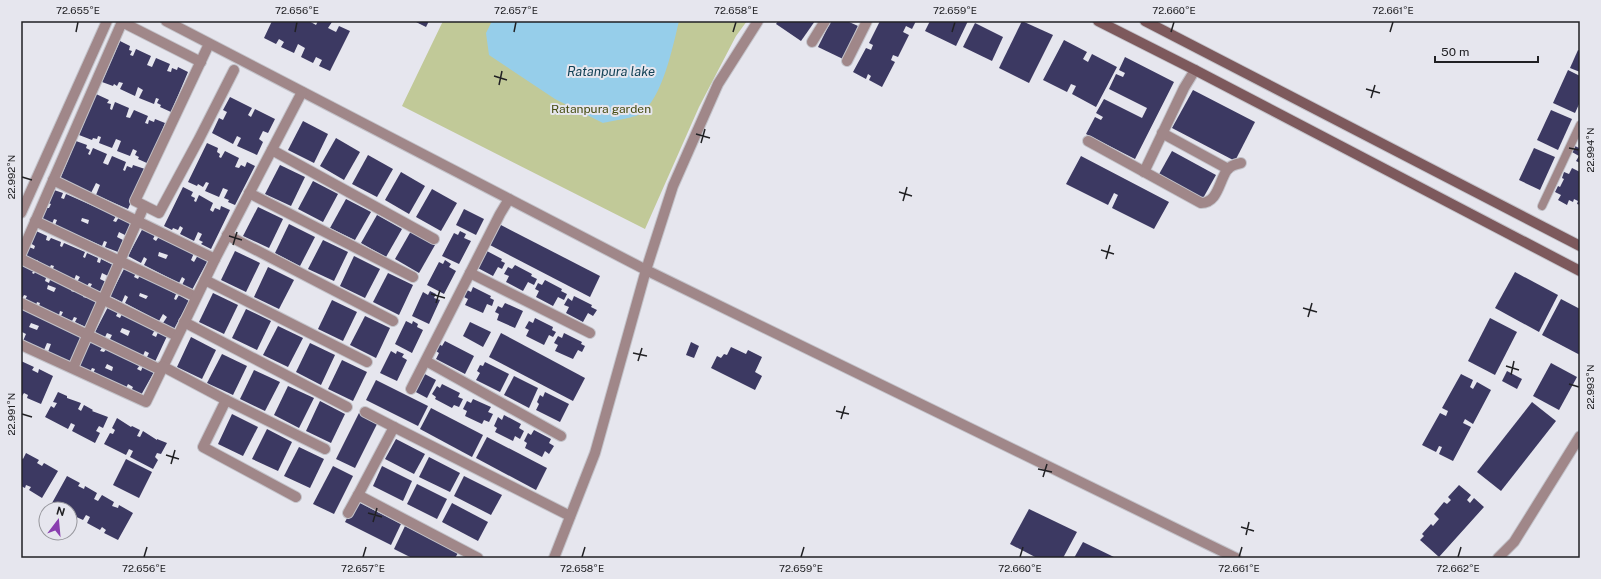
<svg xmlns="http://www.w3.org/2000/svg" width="1601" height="579" font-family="'Public Sans',sans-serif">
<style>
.green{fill:#c1c998}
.water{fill:#96ceea}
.building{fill:#3c3962;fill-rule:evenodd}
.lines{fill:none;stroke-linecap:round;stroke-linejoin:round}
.lane-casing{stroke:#c3c3ca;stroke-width:10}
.street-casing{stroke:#c3c3ca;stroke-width:12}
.secondary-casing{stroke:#c3c3ca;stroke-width:12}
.lane{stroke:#a08789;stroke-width:8}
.street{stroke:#a08789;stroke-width:10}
.secondary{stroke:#7d595c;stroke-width:10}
.ticks{fill:none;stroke:#212124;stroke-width:1.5}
.labels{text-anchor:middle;stroke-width:4;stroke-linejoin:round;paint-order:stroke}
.park-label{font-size:12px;fill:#464c12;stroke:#e6e6ee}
.water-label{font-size:13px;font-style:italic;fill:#134256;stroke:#e6e6ee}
.neatline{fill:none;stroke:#212124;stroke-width:1.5}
.ticks-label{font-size:10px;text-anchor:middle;fill:#212124}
</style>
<rect width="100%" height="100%" fill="#e6e6ee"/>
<polygon class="green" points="443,21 747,21 736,36 699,107 645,229 402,106"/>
<path class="water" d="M 492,21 L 679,21 C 673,46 662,100 640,114 C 634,118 611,121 603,123 L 555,99 L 489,55 L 486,33 Z"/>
<g class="building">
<polygon points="272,21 309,21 316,25 318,21 329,21 332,22 328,28 336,32 339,26 350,31 330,71 319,66 322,60 316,57 313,63 301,57 305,48 298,44 294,53 281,47 284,42 279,39 276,44 264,38"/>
<polygon points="414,21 429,21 426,27"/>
<polygon points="778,21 815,21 801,41 776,24"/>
<polygon points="831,21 847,21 858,26 843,59 818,47"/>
<polygon points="880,21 885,22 886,21 916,21 912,29 906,26 903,32 909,35 898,57 893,55 891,60 895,62 882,87 869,80 871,76 868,74 866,79 853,72 866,48 871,50 873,45 869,43"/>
<polygon points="930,21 968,21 956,46 925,31"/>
<polygon points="1022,21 1053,35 1029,83 999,68"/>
<polygon points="975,23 1003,37 992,61 963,47"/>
<polygon points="1064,40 1087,52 1083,59 1088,62 1092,54 1117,67 1096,107 1072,94 1076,86 1071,84 1067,92 1043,80"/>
<polygon points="120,41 130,46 129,50 132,51 130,55 133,56 136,49 151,56 147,65 152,67 156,58 170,64 167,71 171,72 172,68 177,70 178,67 188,72 171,112 160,107 161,105 157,103 159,99 156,98 154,104 139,98 143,90 138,87 135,96 120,89 123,83 119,82 117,86 114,84 113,86 102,82"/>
<polygon points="1578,50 1580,51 1580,72 1570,68"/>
<polygon points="1125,57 1174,82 1135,159 1086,134 1095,117 1101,120 1103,117 1096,113 1104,99 1142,118 1147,108 1109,89 1116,74 1123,77 1125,73 1119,70"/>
<polygon points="1568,70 1580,76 1580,102 1575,113 1553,103"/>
<polygon points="1193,90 1255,122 1235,161 1172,128"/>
<polygon points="96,94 109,100 107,103 111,104 110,109 112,110 115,102 129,108 126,117 130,118 134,110 148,116 145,123 148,124 149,120 154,122 155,119 165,123 149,164 138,159 139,157 135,155 137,151 133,149 130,156 117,151 121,141 116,139 112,148 99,143 101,137 98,136 97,139 93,138 92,140 79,135"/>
<polygon points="230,97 252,108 248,115 251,117 255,109 275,119 268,133 263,131 259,139 263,142 257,155 237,146 241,138 237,136 233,144 212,133 219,118 223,120 227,112 223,110"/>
<polygon points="1551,110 1572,119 1558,150 1537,140"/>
<polygon points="303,121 328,134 314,163 288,150"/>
<polygon points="336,138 360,152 344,180 320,166"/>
<polygon points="76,141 87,145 86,148 90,150 88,154 90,155 93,148 107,154 103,163 108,165 112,156 126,162 123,170 125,171 127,166 132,168 133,165 145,169 128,209 96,195 100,185 96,183 91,193 60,179"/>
<polygon points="207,143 218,148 217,152 220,154 219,157 221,158 225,151 239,158 235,167 239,168 241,165 245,167 247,162 255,166 235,205 228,202 229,200 224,198 228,190 223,188 219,197 205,191 209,183 206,182 203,187 198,184 197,186 188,182"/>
<polygon points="1580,145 1580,163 1576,161 1579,156 1572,152 1575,146 1579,148"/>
<polygon points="1534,148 1555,157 1540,190 1519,180"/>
<polygon points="1172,151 1216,175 1202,200 1158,176"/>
<polygon points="368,155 393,169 377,197 352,184"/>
<polygon points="1081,156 1169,202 1154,229 1112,208 1118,195 1114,193 1108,205 1066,184"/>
<polygon points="280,165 305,177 291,206 265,194"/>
<polygon points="1572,168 1580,172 1580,205 1577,204 1578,201 1574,199 1573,202 1569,200 1567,205 1558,200 1561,195 1555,192 1558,186 1560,187 1564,179 1562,178 1564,172 1569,174"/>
<polygon points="401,172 425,186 409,214 385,200"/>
<polygon points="313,181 338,194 323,222 298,209"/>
<polygon points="183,187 193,192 191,196 195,198 194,201 196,202 199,195 213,203 210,210 213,212 215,208 220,210 221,206 230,210 211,249 201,244 203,242 199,240 202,234 198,232 194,241 180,234 183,228 180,226 178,230 173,228 172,230 164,226"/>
<polygon points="432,189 457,203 441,231 416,217"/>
<path d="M 54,190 L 63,193 L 61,198 L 64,199 L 66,194 L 116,216 L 113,221 L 116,222 L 119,217 L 131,223 L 125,235 L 119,232 L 117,237 L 123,240 L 118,252 L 105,247 L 107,242 L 104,241 L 102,246 L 55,225 L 57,220 L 54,219 L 52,224 L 41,220 L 45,208 L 49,208 L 51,204 L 48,203 ZM 82,218 L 89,220 L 88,224 L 81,221 Z"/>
<polygon points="346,199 371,212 355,240 330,228"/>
<polygon points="258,207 283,219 269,248 243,236"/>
<polygon points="464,209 484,219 476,235 456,225"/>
<polygon points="377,215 402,229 386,257 361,243"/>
<polygon points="289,224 315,237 300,266 275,253"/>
<polygon points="499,224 600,276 590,297 488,244"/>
<path d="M 144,226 L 156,233 L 153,239 L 156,241 L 160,235 L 194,253 L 191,260 L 194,262 L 198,255 L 208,260 L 192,290 L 182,285 L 185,279 L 182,277 L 179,283 L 144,265 L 147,259 L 144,257 L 141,263 L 128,256 ZM 159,252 L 168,255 L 166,259 L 158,256 Z"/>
<polygon points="36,231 47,236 46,240 49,241 51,238 61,242 60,246 62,247 64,243 85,252 83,257 85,258 87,253 98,258 97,262 100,263 101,259 113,265 108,276 102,273 100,279 106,282 101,292 90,288 92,284 89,283 87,286 77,282 80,277 76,275 74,280 52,271 54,266 51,265 49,269 38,264 39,262 37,260 35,264 23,259 29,247 34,249 35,246 30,243"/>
<polygon points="411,231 435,245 419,273 395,259"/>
<polygon points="460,231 466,234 464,238 471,241 459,264 442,256 454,233 458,235"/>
<polygon points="323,240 348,252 334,281 308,269"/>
<polygon points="485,250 502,259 501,261 505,263 502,269 498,267 493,276 476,267"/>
<polygon points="235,251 260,263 246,292 221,280"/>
<polygon points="354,256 380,269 365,298 340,286"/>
<polygon points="445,260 451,264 449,267 456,271 444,294 427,285 439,262 443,264"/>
<path d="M 22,264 L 34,270 L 32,273 L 34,274 L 36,270 L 47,275 L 45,281 L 49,283 L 51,277 L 72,287 L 71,291 L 74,292 L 76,288 L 85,292 L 83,297 L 87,298 L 88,294 L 99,298 L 86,327 L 75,322 L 77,318 L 74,317 L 72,321 L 61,316 L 63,312 L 60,311 L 59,315 L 39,306 L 40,303 L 37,302 L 36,305 L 25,300 L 27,296 L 24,295 L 22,299 L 21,298 L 21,267 ZM 48,285 L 56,288 L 54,292 L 47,289 Z"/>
<polygon points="515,265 532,274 531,276 537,279 534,285 528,282 523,291 506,282 509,276 504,274 508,267 512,269"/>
<path d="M 125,267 L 136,273 L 134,277 L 138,279 L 140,275 L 176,294 L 174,299 L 176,300 L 179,295 L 189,301 L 174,329 L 163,323 L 167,317 L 163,314 L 159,321 L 125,303 L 128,297 L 125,295 L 122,302 L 110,296 ZM 140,293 L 148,296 L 146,299 L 139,296 Z"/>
<polygon points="268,267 294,280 279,309 254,297"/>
<polygon points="1515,272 1558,295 1539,332 1495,308"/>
<polygon points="388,273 413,285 399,315 373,302"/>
<polygon points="545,280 562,289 561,291 567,294 564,300 558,297 553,306 536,297 539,291 535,289 538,283 542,285"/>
<polygon points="473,287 491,296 490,298 494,300 492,306 487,304 483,313 465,305 468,299 464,297 467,290 471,292"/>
<polygon points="430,291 436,294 434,298 440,300 429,324 412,316 423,292 428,295"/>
<polygon points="213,293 238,305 224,334 199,322"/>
<polygon points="574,296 592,305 591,307 597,310 593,316 588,313 583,322 566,313 569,307 564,305 568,298 572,301"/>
<polygon points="1561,299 1580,309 1580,355 1542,335"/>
<polygon points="332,300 357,312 343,341 318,329"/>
<polygon points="505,303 523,311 515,328 497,320 499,314 495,312 498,306 502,308"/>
<path d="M 109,305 L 119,310 L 116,316 L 120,318 L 123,312 L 156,328 L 152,335 L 156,337 L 159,330 L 168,334 L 154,364 L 146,359 L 149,353 L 145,351 L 142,358 L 109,341 L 112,335 L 107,333 L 104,339 L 94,334 ZM 122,328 L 130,331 L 128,336 L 120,332 Z"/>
<path d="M 22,306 L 83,333 L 71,362 L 48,352 L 51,344 L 47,343 L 44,350 L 23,341 L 26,334 L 22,332 L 21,335 L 21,309 ZM 31,323 L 39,326 L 37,330 L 29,327 Z"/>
<polygon points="246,309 271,321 257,350 232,338"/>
<polygon points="365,316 390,328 376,358 350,345"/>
<polygon points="535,318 553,327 552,330 556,332 553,337 549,335 544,345 526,336 529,330 525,328 529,321 533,323"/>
<polygon points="1490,318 1517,332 1495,375 1468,361"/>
<polygon points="406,321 412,324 413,321 418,324 417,327 423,330 412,353 395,344"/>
<polygon points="470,322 491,332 483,347 463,336"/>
<polygon points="278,326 303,338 288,367 263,355"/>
<polygon points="501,333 585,378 573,401 489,357"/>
<polygon points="564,333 582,342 581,344 585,346 582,352 578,350 573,359 555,351 558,345 554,343 558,336 562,338"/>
<polygon points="191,337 216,350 202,379 177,367"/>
<path d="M 92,340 L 103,346 L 100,351 L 104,352 L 107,348 L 140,365 L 137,369 L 141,371 L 143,366 L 154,372 L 140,397 L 130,393 L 133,387 L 128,384 L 125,390 L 93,374 L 95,369 L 92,368 L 90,372 L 78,366 ZM 107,364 L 113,367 L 112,371 L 105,368 Z"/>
<polygon points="445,341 474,356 465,374 436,359 439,353 436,351 439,344 442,346"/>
<polygon points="691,342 699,346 694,358 686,355"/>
<polygon points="310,343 335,355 321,385 296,372"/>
<polygon points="731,347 746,354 748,350 762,357 755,372 762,376 755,390 711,368 717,356 721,358 724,354 727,355"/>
<polygon points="391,351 396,354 397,351 404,354 402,357 407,360 397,381 380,373"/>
<polygon points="222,354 247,366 233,395 207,383"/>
<polygon points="342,360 367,372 353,401 328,389"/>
<polygon points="21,361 34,367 32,370 38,373 39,369 53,376 41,404 27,398 28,395 24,393 22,396 21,395"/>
<polygon points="485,362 509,374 500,392 476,380 480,373 477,371 480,365 483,366"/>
<polygon points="1551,363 1577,377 1559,410 1533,396"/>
<polygon points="254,370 280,382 265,411 240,399"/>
<polygon points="1507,371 1522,379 1517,389 1502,381"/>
<polygon points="421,372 436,380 427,398 412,390"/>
<polygon points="1461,374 1473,380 1470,387 1473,389 1477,382 1491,390 1473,424 1465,419 1463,423 1471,427 1453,461 1439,454 1442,447 1439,446 1436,452 1422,445 1440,413 1446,416 1448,411 1442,408"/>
<polygon points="514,376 538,388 529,408 504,395"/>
<polygon points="376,380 428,406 418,426 366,400"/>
<polygon points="442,384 460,393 458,397 463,399 459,407 454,405 452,408 435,399 436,397 432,394 437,386 440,388"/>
<polygon points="288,386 314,398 299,428 274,415"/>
<polygon points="58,392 67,396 67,398 81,403 78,409 81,411 84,405 93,410 92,411 108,417 103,428 99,426 96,431 100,433 95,443 72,431 75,425 71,423 68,429 45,417 51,406 54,408 57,403 53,402"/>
<polygon points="545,392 569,404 560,422 536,410 539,404 537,402 540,395 543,397"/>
<polygon points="473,399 491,407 488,412 493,414 489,422 484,420 482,424 465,416 467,411 463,409 467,401 471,403"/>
<polygon points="320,401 345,414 331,443 306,431"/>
<polygon points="1532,402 1556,421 1501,491 1477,472"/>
<polygon points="431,408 483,435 472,457 420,429"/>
<polygon points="359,413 378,422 355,468 336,459"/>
<polygon points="232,414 258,427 243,456 218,444"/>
<polygon points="504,415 521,424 519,428 524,431 520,439 515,436 513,441 495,432 497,428 494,426 498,417 502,420"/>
<polygon points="117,418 131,427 132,426 140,430 137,436 140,437 143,431 157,440 157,439 167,443 161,454 157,453 155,457 158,460 153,469 130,457 133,451 129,449 126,455 104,444 110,433 113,434 115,430 112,428"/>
<polygon points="267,429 292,442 278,471 252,459"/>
<polygon points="534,430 551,439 549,443 554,446 549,454 545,451 542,457 525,448 527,443 524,441 528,433 531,435"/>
<polygon points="487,437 547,468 536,490 476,458"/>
<polygon points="396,439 425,454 414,474 385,459"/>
<polygon points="299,447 324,459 310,488 284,476"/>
<polygon points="26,453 39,460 37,463 42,466 44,463 58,471 42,498 29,490 31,487 26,485 25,488 21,486 21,458 23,459"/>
<polygon points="429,457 460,473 450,492 419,477"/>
<polygon points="126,459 152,472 139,498 113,485"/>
<polygon points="333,466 353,476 334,514 313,504"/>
<polygon points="382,466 412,481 403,501 373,486"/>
<polygon points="67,476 80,483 78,486 84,489 85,486 97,493 94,499 98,501 102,495 114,502 112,506 118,508 119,505 133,513 118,540 104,533 106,530 102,527 100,530 87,523 90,517 86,515 83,520 70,514 72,510 69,508 62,509 52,503"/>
<polygon points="464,476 502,495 491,515 454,496"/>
<polygon points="417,484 447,499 437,519 407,504"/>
<polygon points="1459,485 1471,495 1467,500 1470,503 1474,498 1484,507 1439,557 1420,540 1424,536 1422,534 1431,524 1433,526 1439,519 1434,514 1444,502 1447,504 1451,500 1448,497"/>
<polygon points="356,501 401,524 391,545 345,522"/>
<polygon points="452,503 488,522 478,541 442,522"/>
<polygon points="1029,509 1077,532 1063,558 1037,558 1010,544"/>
<polygon points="405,526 458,553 455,558 412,558 394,549"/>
<polygon points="1083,542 1116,558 1074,558"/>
</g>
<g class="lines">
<g class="lane-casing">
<polyline id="lane" points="1542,206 1580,125"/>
</g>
<g class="street-casing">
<g id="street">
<polyline points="166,21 646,270 1236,558"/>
<polyline points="812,42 825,21"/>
<polyline points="209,44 135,201 159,213 199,139 234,70"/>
<polyline points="847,61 867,21"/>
<polyline points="1162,133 1228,169"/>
<path d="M 1088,141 L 1201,203 C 1218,203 1219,181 1227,170 C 1230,166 1236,164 1241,163"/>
<polyline points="272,150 434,239"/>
<polyline points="1144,172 1184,88 1195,70"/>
<polyline points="53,180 215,259"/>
<polyline points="249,193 413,277"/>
<polyline points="21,213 107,21"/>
<polyline points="35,221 196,297"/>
<polyline points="227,235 393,321"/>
<polyline points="21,254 122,22 201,62"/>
<polyline points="21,259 177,336"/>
<polyline points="470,273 500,214 509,199"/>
<polyline points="205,280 367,362"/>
<polyline points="21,303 161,370"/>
<polyline points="184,322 347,407"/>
<polyline points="21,345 146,402 215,259 302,92"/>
<polyline points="426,361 561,436"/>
<polyline points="162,366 226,400 203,447 296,497"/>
<polyline points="73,368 144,206"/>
<polyline points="411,389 470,273 590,333"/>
<polyline points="226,400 325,449"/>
<polyline points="394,427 570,516"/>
<polyline points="358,495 394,427 365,412"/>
<polyline points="348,513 358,495 478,558"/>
<polyline points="554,558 595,453 646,270 673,186 718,84 758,21"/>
<polyline points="1498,558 1514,542 1580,436"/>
</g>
</g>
<g class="secondary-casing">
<g id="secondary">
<polyline points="1098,21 1195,70 1580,271"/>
<polyline points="1145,21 1580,246"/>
</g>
</g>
<use href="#lane" class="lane"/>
<use href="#street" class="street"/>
<use href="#secondary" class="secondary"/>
</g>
<path class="ticks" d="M 76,32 L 78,22M 295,32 L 297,22M 514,32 L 516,22M 733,32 L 736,22M 952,32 L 955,22M 1171,32 L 1174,22M 1390,32 L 1393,22M 494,76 L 507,80M 499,85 L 502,71M 1366,89 L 1380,93M 1371,98 L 1375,85M 696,134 L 710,138M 701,143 L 705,129M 1569,148 L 1579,150M 22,177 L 32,180M 899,192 L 912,196M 903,201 L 907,187M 229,236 L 242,240M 233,245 L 237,232M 1101,250 L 1114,254M 1106,259 L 1110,245M 431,294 L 445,298M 436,303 L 440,290M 1303,308 L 1317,312M 1308,317 L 1312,303M 633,353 L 647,356M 638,361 L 642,348M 1506,366 L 1519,370M 1511,375 L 1514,361M 1569,384 L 1579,387M 836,411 L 849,414M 22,414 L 32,417M 841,419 L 845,406M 166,455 L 179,459M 171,464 L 175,450M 1038,469 L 1052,472M 1043,477 L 1047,464M 368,513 L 382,517M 373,522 L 377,508M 1241,527 L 1254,531M 1246,535 L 1249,522M 144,557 L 147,547M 363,557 L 366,547M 582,557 L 585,547M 801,557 L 804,547M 1020,557 L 1023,547M 1239,557 L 1242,547M 1458,557 L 1461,547"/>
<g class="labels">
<g class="park-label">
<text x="601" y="113">Ratanpura garden</text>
</g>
<g class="water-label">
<text x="611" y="76">Ratanpura lake</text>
</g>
</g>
<rect width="1601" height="579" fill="none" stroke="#e6e6ee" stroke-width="44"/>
<g transform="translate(58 521) rotate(16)"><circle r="19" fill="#e6e6ee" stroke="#97979d"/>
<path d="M0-3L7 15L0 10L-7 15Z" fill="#893eaf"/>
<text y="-6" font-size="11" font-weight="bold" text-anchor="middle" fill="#212124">N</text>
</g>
<path d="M1435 56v6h103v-6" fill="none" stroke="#212124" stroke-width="2"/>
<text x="1441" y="56" font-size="12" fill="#212124" stroke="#e6e6ee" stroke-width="3" paint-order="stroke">50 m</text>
<rect x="22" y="22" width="1557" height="535" class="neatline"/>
<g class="ticks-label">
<text x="78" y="14">72.655°E</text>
<text x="297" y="14">72.656°E</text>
<text x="516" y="14">72.657°E</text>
<text x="736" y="14">72.658°E</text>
<text x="955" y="14">72.659°E</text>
<text x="1174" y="14">72.660°E</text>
<text x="1393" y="14">72.661°E</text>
<text transform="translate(1590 150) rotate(-90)" y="4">22.994°N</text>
<text transform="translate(11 177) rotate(-90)" y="4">22.992°N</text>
<text transform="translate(1590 387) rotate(-90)" y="4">22.993°N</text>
<text transform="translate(11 414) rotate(-90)" y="4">22.991°N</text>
<text x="144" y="572">72.656°E</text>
<text x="363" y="572">72.657°E</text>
<text x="582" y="572">72.658°E</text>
<text x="801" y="572">72.659°E</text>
<text x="1020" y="572">72.660°E</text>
<text x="1239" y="572">72.661°E</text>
<text x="1458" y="572">72.662°E</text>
</g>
</svg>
